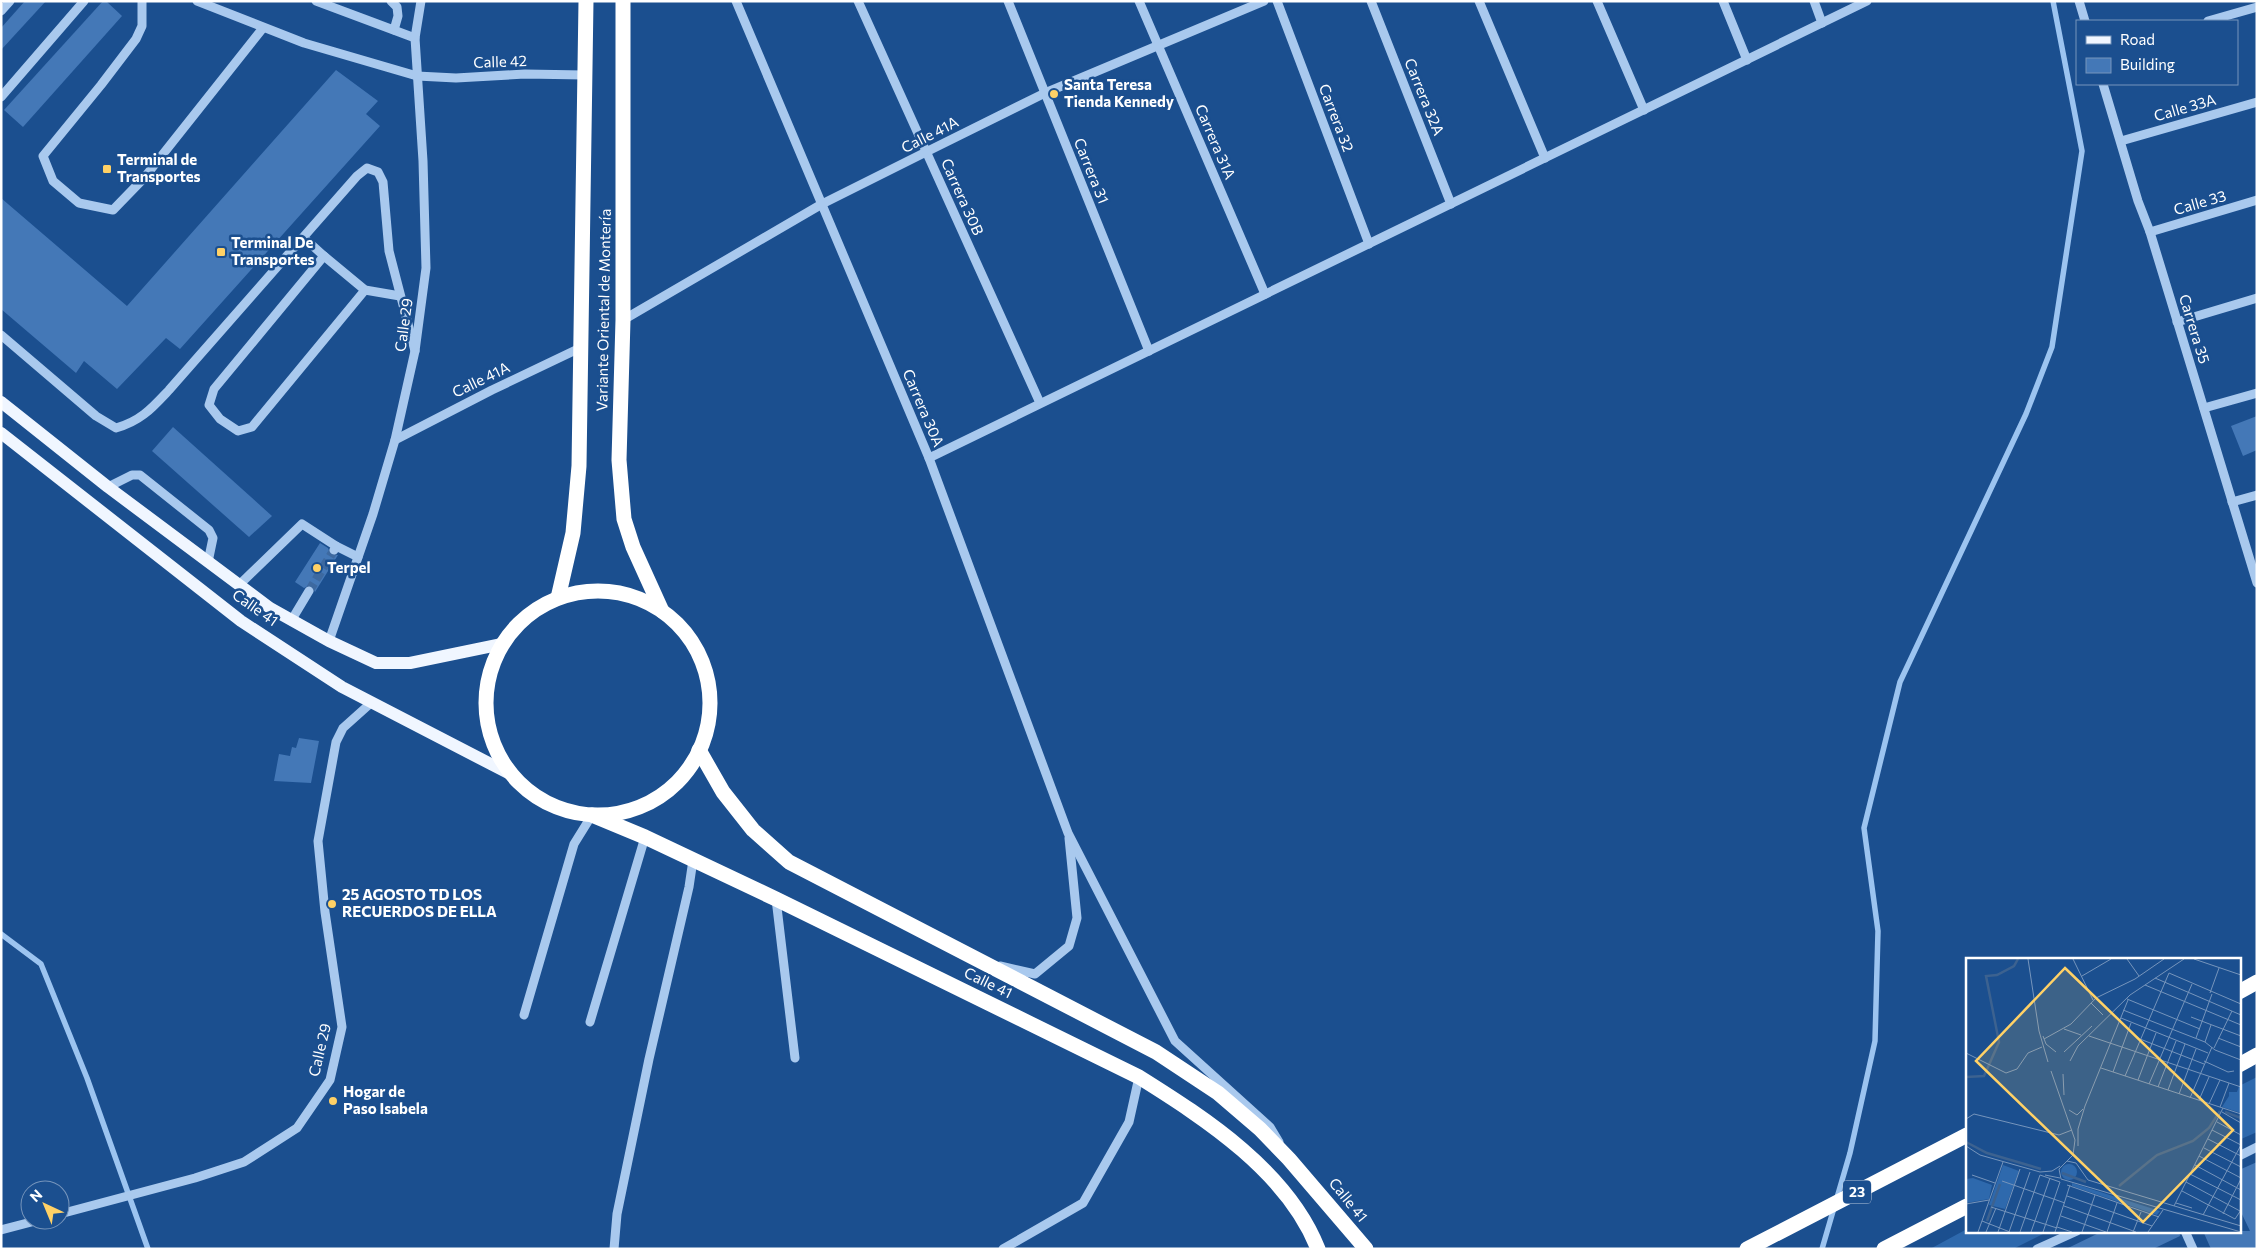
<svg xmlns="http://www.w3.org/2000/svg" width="2258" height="1250" font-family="Commissioner,sans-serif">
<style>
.green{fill:#2e69ad}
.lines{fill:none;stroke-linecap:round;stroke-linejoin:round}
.stream{stroke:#9cc4f0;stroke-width:5.5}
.building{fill:#4478b7}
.minor-tunnel{stroke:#3d69a0;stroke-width:9;stroke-dasharray:9 4.5;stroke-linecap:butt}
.minor{stroke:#a9c9ee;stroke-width:9}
.major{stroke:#f0f6ff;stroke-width:12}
.highway{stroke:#fff;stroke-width:15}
.poi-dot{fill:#ffd166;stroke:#1b4f8f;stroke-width:2}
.labels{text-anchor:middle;stroke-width:5;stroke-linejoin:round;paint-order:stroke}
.shield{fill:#1b4f8f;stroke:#bbcadd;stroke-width:1}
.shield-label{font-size:14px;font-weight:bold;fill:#fff}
.street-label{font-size:15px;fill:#fff;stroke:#1b4f8f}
.poi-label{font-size:15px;font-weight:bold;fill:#fff;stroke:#1b4f8f;text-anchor:start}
.inset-river{fill:none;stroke:#3c6290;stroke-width:2.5}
.inset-road{fill:none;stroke:#7695bc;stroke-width:1}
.view{fill:#ffd166;fill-opacity:0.15;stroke:#ffd166;stroke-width:2.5}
.inset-edge{fill:none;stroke:#fff;stroke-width:2.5}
</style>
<rect width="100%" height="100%" fill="#1b4f8f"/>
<g class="green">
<polygon points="2257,1077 2257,1132 2239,1140 2239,1086"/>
<polygon points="1967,1229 1967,1231 2049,1231 2013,1249 1930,1249"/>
</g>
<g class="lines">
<g class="stream">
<polyline points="1,934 41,964 87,1078 148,1249"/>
<polyline points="1822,1249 1850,1153 1875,1041 1878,931 1864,828 1900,682 2026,414 2052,347 2082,151 2053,1"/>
</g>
</g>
<g class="building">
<polygon points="25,1 46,1 1,50 1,28"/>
<polygon points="103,1 106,1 122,16 23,127 4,110"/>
<polygon points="336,70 378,101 366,114 380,126 180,349 166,338 117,389 84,361 76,373 1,309 1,198 127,306"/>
<polygon points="2257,416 2257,450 2243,456 2231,426"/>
<polygon points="173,427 272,516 249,537 152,451"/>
<polygon points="320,543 328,548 331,555 338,555 315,592 312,585 304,588 295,582"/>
<polygon points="299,738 319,741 311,783 274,781 279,754 290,756 292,747 296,748"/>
<polygon points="2257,1162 2257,1249 2211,1249 2203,1231 2250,1231 2239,1208 2239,1170"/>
<polygon points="2103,1231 2179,1231 2180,1236 2153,1249 2066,1249"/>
</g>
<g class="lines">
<polyline class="minor-tunnel" points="309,591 334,550"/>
<g class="minor">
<polyline points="142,1 142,26 136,39 101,85 43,156 53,181 79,203 113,210 144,178 263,28"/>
<polyline points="197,1 304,43 417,76 456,78 525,74 584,75"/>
<polyline points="316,1 415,38"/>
<polyline points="391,1 397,7 398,16 394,30"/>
<polyline points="736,1 929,458 1068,833 1175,1041 1270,1127 1279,1142"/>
<polyline points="858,1 1040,403"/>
<polyline points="1008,1 1149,351"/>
<polyline points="1139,1 1265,294"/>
<polyline points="1277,1 1369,244"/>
<polyline points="1371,1 1451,204"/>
<polyline points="1479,1 1545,158"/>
<polyline points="1597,1 1644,110"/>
<polyline points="1723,1 1747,60"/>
<polyline points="1814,1 1822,23"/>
<polyline points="2079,1 2085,21"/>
<polyline points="1,11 10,1"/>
<polyline points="2208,21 2257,7"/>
<polyline points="2103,84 2138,201 2150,232 2257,583"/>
<polyline points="1,97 84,1"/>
<polyline points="2121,141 2257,102"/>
<polyline points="2150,232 2257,200"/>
<polyline points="304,238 324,256 214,389 209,405 220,419 238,431 252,427 365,290"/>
<polyline points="324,256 365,290 400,296"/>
<polyline points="623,320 822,204 926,152 1045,93 1264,1"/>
<polyline points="2177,322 2257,298"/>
<path d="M 1,335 L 96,416 L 116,428 C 141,421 152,408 169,390 L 357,176 L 367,168 L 378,172 L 383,182 L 389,251 L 415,351"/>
<polyline points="2204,408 2257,393"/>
<polyline points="395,440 492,390 580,348"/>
<polyline points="929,458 1867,1"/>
<polyline points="108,487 132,475 140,475 209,530 213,538 208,562"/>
<polyline points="2232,502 2257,495"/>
<polyline points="336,546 358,557"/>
<polyline points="239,585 302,524 336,546 334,550"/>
<polyline points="291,621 309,591"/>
<polyline points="329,641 373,514 395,440 415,351 426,268 423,161 415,38 421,1"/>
<polyline points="776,899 795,1058"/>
<polyline points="1000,966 1035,974 1069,946 1077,918 1069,838"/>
<polyline points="524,1015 574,844 592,815"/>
<polyline points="590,1022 645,837"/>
<polyline points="2239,1156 2257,1147"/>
<polyline points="60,1214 195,1178 244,1162 297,1128 330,1080 342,1027 325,912 318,841 336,742 343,728 372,702"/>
<polyline points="1,1230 39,1220"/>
<polyline points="2185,1231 2193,1249"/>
<polyline points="614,1249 617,1214 649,1059 689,887 693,860"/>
<polyline points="1003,1249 1083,1203 1129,1122 1139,1077"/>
<polyline points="2037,1249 2077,1231"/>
</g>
<g class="major">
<polyline points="1,402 108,487 270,608 329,641 376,663 410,663 502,644"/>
<polyline points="1,433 241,621 342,687 512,775"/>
</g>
<g class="highway">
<polyline points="623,1 623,320 619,460 624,519 633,547 662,611"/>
<circle cx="598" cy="703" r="112"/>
<polyline points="558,598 573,533 579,466 586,1"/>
<polyline points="699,750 723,792 753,830 789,862 1156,1052 1218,1093 1260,1129 1289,1159 1366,1249"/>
<path d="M 592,815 L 645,837 L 776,899 L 1139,1077 C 1206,1119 1288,1172 1318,1249"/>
<polyline points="2239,992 2257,982"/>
<polyline points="2239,1065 2257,1055"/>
<polyline points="1747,1249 1967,1135"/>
<polyline points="1884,1249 1967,1206"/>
</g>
</g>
<g class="poi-dot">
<circle cx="1054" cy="94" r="5"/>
<rect x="102" y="164" width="10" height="10" rx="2.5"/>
<rect x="216" y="247" width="10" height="10" rx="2.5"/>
<circle cx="317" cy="568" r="5"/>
<circle cx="332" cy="904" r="5"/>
<circle cx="333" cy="1101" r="5"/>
</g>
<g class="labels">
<rect class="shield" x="1843" y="1180.5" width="28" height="23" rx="4"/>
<g class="shield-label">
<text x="1857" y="1197">23</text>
</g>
<g class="street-label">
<text transform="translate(500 62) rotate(-2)" y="5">Calle 42</text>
<text transform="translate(1424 97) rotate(68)" y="5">Carrera 32A</text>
<text transform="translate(2185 108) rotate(-16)" y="5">Calle 33A</text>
<text transform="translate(1336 118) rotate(69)" y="5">Carrera 32</text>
<text transform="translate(930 135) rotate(-27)" y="5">Calle 41A</text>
<text transform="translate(1215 142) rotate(67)" y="5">Carrera 31A</text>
<text transform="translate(1091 171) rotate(68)" y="5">Carrera 31</text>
<text transform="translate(962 197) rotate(66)" y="5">Carrera 30B</text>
<text transform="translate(2200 203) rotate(-16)" y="5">Calle 33</text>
<text transform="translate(604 310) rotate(-89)" y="5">Variante Oriental de Montería</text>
<text transform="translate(404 325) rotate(-82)" y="5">Calle 29</text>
<text transform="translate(2194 329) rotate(73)" y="5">Carrera 35</text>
<text transform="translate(481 380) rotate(-26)" y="5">Calle 41A</text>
<text transform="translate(923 408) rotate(67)" y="5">Carrera 30A</text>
<text transform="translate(255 608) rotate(35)" y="5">Calle 41</text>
<text transform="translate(988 983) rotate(26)" y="5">Calle 41</text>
<text transform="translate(320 1050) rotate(-77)" y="5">Calle 29</text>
<text transform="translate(1348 1200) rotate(51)" y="5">Calle 41</text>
</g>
<g class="poi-label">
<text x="1064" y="90">Santa Teresa<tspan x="1064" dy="17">Tienda Kennedy</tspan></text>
<text x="117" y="165">Terminal de<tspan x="117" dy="17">Transportes</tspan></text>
<text x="231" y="248">Terminal De<tspan x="231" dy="17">Transportes</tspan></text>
<text x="327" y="573">Terpel</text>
<text x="342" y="900">25 AGOSTO TD LOS<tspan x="342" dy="17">RECUERDOS DE ELLA</tspan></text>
<text x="343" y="1097">Hogar de<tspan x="343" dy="17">Paso Isabela</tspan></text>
</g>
</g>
<g transform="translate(1966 958)">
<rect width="275" height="275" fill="#1b4f8f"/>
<path d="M 273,128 L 275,129 L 275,155 L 256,149 L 263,138 L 263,134 L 271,134 ZM95 214a8 8 0 1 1 16 0a8 8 0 1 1-16 0ZM 37,207 L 53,213 L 39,251 L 23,247 ZM 7,220 L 26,227 L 23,241 L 0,245 L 0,221 ZM 106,225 L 194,253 L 191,257 L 106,228 Z" fill="#2e69ad"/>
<path class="inset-river" d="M 0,119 L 18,118 L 33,84 L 20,18 L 31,17 L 48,8 L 52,1M 259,154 L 275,160M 0,184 L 21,195 L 75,211M 96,215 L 120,224M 153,228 L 191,197 L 227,183 L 243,170 L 254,153M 21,263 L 34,226"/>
<path class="inset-road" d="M 62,1 L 73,73 L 82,104M 107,1 L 127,42M 161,1 L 173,18M 228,1 L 275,17M 116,18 L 145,1M 189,20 L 275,57M 179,27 L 275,67M 244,35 L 253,10M 161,41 L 234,71M 125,45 L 137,57M 157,52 L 239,84 L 249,92 L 275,102M 225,59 L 275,78M 155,60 L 242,95M 98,71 L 115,77M 77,78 L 80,86 L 90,94M 123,78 L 275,129M 230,80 L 246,36M 252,80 L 275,89M 78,81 L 105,66 L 130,40 L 169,21 L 198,1M 174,81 L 238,106M 239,84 L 245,67M 248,90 L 266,53M 98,94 L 126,68M 0,95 L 40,115 L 51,111 L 62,95 L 76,89M 104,103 L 112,88 L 164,37 L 218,1M 238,103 L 262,114 L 268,113M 135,110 L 275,156M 85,113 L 109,182 L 107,197 L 93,211 L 95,221 L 275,274M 147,114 L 165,65M 97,116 L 98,137M 159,118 L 203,15 L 275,46M 172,122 L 190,75M 183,126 L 226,26M 192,129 L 210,83M 202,132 L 219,86M 213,136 L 230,91M 224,140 L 246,89M 233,142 L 243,119M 243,146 L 254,122M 254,149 L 263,125M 103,152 L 111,157 L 117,151M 256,154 L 275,165M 0,161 L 8,156 L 93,177 L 106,172M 251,164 L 275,177M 246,172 L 275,187M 242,181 L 275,198M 0,188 L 14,197 L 74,214 L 86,213 L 94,208M 112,188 L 112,171 L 119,148 L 162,42M 238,190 L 275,209M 233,198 L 275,220M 101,203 L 110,205 L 122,222 L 275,268M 229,207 L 275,232M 224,216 L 275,242M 6,217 L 29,225M 79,217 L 94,220M 36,223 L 99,245M 220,224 L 274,253M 101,227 L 193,259M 216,233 L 269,261 L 275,252M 101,238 L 186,268M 210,245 L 226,250M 0,246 L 23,242M 98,248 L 170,274M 208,248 L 257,150M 25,249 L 91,270M 257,256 L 275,221M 237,257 L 275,187M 95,258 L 140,274M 16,263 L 44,274M 91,269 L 106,274M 12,274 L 37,204M 20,274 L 30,250M 32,274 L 54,211M 43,274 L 64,214M 54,274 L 74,217 L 94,224M 65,274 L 84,220M 77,274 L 94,224M 89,274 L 104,227M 116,274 L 129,237M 141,274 L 151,245M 167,274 L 175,254M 182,274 L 197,252"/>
<path class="view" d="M 99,10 L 267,172 L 177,264 L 10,103 Z"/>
<rect width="275" height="275" class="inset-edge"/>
</g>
<rect width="2258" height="1250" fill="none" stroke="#ffffff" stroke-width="5"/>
<rect x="2076" y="20" width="162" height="65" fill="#1b4f8f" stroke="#7695bc"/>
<rect x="2086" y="36" width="25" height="8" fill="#f0f6ff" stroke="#7695bc"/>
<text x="2120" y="45" font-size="15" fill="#ffffff">Road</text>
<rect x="2086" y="58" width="25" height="15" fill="#4478b7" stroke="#7695bc"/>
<text x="2120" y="70" font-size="15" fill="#ffffff">Building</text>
<g transform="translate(45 1205) rotate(316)"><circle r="24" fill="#1b4f8f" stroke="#7695bc"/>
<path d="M0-4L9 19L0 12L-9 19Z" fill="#ffd166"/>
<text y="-8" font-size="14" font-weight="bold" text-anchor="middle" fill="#ffffff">N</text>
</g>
</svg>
